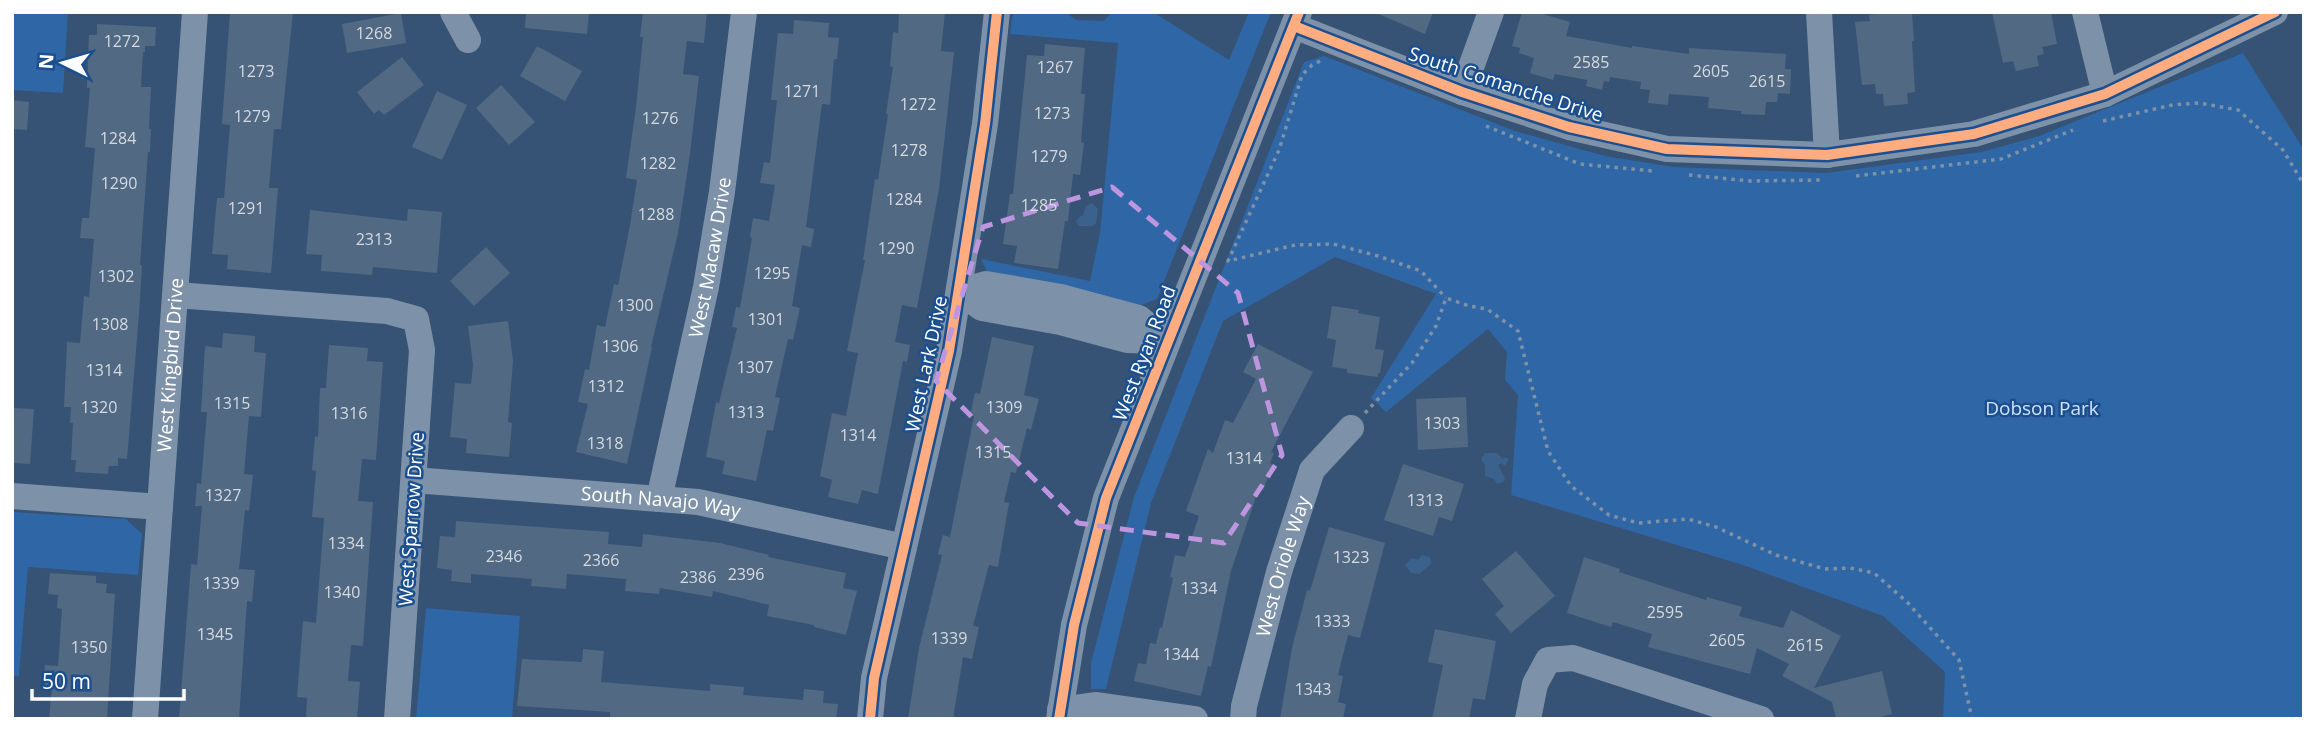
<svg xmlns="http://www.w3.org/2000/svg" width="2316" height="731" font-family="'Open Sans',sans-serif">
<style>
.green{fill:#2f66a5}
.water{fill:#3b618d}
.building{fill:#526984}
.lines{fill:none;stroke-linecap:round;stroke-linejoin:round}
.path{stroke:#7d92a8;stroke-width:3.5;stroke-dasharray:3.5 5;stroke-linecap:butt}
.minor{stroke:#7d92a8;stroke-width:26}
.cycleway-casing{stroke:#1b4f8f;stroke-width:15}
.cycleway{stroke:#ffac80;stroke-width:10}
.marked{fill:none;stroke:#bd96df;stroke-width:5;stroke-dasharray:14 9;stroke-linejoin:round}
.labels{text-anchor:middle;stroke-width:5;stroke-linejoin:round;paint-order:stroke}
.number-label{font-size:16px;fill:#d4dae0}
.street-label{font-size:19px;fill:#fff;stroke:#1b4f8f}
.park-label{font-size:19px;fill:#cfe3fa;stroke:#1b4f8f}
</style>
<rect width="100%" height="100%" fill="#365274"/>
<g class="green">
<polygon points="12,12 68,12 63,93 12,90"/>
<polygon points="1013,12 1065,12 1076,20 1103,21 1113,12 1153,12 1229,60 1249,12 1271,12 1157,299 1133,308 989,276 981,259 1090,281 1100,233 1118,43 1010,34"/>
<polygon points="2243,53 2304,150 2304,719 1943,719 1945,672 1883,616 1743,565 1511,495 1518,395 1505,380 1507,352 1488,329 1386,412 1371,398 1436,294 1335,257 1223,321 1151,503 1106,689 1091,689 1091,663 1134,497 1304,62 1324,56 1515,131 1605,156 1674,167 1826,173 1981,152 2039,136"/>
<polygon points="12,512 126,519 142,534 138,575 28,567 19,676 12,676"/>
<polygon points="426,608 520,616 512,719 416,719"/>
</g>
<g class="water">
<polygon points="1092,203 1098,209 1096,224 1092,226 1079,226 1076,222 1078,218 1083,215 1086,206"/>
<polygon points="1485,453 1497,453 1503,459 1505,457 1509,459 1505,466 1502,463 1498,465 1505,478 1503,482 1497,484 1494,479 1485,476 1485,466 1481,459"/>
<polygon points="1422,555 1430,557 1431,564 1419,574 1411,573 1405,565 1412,558 1418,560"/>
</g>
<g class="building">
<polygon points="230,12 293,12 281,129 274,129 269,188 278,188 271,273 227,269 228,255 212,254 217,198 224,198 230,125 222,124"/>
<polygon points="526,12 589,12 587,34 525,28"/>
<polygon points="643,12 707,12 704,43 687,41 683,74 699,76 690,154 678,233 651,347 652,347 627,464 576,452 588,404 578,402 585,369 589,370 597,325 605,327 614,284 618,285 630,225 637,180 626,178 636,107 643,37 640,37"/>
<polygon points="899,12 945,12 941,51 954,52 939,189 917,308 902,305 895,342 910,345 907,362 903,361 878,494 862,490 858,504 828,497 832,480 820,476 832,413 846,416 858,353 847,351 865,260 863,260 875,179 878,180 888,114 886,114 893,67 890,66 893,32 898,33"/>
<polygon points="1374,12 1433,12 1425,34"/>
<polygon points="1522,12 1536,12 1570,22 1566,36 1632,48 1632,46 1689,54 1689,48 1786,54 1785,69 1791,69 1790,94 1778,93 1777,102 1766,102 1765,115 1741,114 1741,111 1708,108 1709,97 1669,94 1668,105 1648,103 1650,90 1640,89 1641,82 1610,77 1609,82 1604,81 1602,90 1586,86 1587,80 1555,74 1553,80 1530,73 1534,58 1519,53 1520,48 1512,46"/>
<polygon points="1875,12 1912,12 1914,41 1912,41 1915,92 1907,93 1908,104 1884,106 1883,94 1876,94 1875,84 1862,85 1855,22 1870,21 1869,15 1875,14"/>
<polygon points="1992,12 2051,12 2057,44 2042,47 2044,54 2037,56 2039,66 2016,71 2013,61 2003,63"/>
<polygon points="401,13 406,43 347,53 342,24"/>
<polygon points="794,20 829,23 828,37 839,38 837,59 834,59 830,105 822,104 806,227 814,229 811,247 802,245 792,306 800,308 793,340 788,339 775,397 780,398 773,431 767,430 756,481 722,474 725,461 706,457 716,402 719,403 737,328 732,327 736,307 740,308 752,238 750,237 753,218 769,221 775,185 760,183 764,162 770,163 777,100 771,100 778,33 793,34"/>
<polygon points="97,24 156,27 155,46 145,46 145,52 143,52 141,87 151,87 149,129 151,129 150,152 148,152 140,265 142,265 139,314 127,459 118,458 118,466 109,466 108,474 75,472 76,460 71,460 73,423 70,423 71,407 64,407 67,342 80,343 84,296 89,297 94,239 80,238 82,218 89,218 95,148 85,147 90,88 87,88 88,57 89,35 97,35"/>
<polygon points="1045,44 1085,48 1081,94 1085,94 1081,142 1084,143 1080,175 1073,174 1068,221 1065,221 1058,269 1014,263 1017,246 1003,244 1010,194 1013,194 1027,55 1044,56"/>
<polygon points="537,46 582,71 565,101 520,76"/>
<polygon points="402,57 424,85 384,115 379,110 374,114 357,92"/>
<polygon points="501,85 535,122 509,145 476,108"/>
<polygon points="437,91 467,105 442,160 412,147"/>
<polygon points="12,100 29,102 27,130 12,129"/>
<polygon points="408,209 442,212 437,273 373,267 372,275 321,271 322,255 306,254 310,210 407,221"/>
<polygon points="486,247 510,273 474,306 450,281"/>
<polygon points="1332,306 1359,310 1358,313 1380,317 1375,349 1384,350 1380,373 1378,373 1378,377 1347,373 1347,369 1332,367 1336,340 1327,338"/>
<polygon points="508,321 513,361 508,422 512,423 509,457 466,453 467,439 450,437 455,383 471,384 473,365 468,326"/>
<polygon points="223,333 255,336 254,352 266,353 261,417 249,416 244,474 253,475 249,511 245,510 239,569 255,570 252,602 247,601 239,719 179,719 191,564 197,565 202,506 195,506 197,483 201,484 207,412 201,412 205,346 222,348"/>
<polygon points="992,337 1034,346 1024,395 1039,399 1031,430 1027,428 1016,473 1011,472 1004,502 1009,503 998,567 989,565 973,626 979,627 972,659 963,657 953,719 908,719 919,648 942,555 938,554 943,535 950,537 974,416 970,415 975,393 980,394"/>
<polygon points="1258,344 1313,372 1271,452 1274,453 1270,463 1273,465 1263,490 1259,488 1231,571 1211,667 1208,666 1201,696 1134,681 1138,663 1146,664 1150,643 1156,644 1160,627 1162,628 1173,578 1170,577 1175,555 1185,557 1199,516 1186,511 1208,449 1213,453 1225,420 1233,423 1256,379 1243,372"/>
<polygon points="329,345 368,348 367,361 383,362 376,460 362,459 358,501 373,502 363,646 351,645 348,681 360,682 357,719 306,719 307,698 297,697 303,621 316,623 324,518 312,517 316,471 312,470 315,436 318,437 320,388 326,388"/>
<polygon points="1466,397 1468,447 1418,450 1416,399"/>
<polygon points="12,408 34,409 30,464 12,463"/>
<polygon points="1403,464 1464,484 1452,521 1439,517 1433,536 1384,520"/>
<polygon points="456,521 609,532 608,544 642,547 643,534 720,543 769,555 768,557 846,573 843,588 857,591 846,635 814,627 814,625 767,616 769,605 713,591 712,597 660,588 659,594 625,591 626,579 567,574 566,589 531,586 532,579 471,574 471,583 451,581 452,570 437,568 440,536 455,537"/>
<polygon points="1329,527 1385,543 1360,638 1348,635 1338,675 1343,676 1338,702 1346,704 1343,719 1280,719 1292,648 1307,590 1310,591"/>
<polygon points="1516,551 1555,596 1511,633 1495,614 1504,606 1482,579"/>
<polygon points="1584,557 1620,569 1619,572 1706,600 1707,597 1742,607 1739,616 1783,628 1791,610 1841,636 1814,688 1882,671 1892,714 1873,719 1836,719 1832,702 1782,676 1789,664 1757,648 1750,674 1648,647 1652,634 1613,622 1611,627 1567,613"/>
<polygon points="50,573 96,576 96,583 107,584 106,593 115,594 107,719 49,719 52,686 43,685 45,665 58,666 62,609 57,608 58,595 48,594"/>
<polygon points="1435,629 1496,641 1485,700 1473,698 1469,719 1432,719 1443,665 1428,662"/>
<polygon points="583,649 604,651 601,682 710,691 710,684 744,687 743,695 803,700 804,689 824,691 823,703 838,704 836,719 610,719 610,712 517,706 522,659 582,662"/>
</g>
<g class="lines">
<g class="path">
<polyline points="1320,61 1312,65 1302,75 1279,150 1228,261 1295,245 1333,244 1378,256 1421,271 1446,298"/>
<polyline points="2103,121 2172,105 2199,103 2238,110 2283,150 2304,185"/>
<polyline points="1486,126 1580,164 1653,171"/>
<polyline points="1689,175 1750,181 1821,180"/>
<polyline points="1856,176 2001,159 2073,130"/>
<polyline points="1365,413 1412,363 1436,326 1446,298 1469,306 1487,309 1518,331 1548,451 1571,486 1609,515 1638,523 1688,519 1716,527 1776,555 1825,569 1850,568 1874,573 1907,602 1959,660 1972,719"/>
</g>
<g class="minor">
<polyline points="453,12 468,40"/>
<polyline points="1819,12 1827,155"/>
<polyline points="2085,12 2105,94"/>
<polyline points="1294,26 1462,92 1569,127 1667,149 1827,155 1974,134 2105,94 2275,12"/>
<polyline points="1462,92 1491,12"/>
<polyline points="959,292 986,284 1061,297 1139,318 1167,341"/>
<polyline points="959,292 982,308 1060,322 1127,340 1167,341"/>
<polyline points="176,295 387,311 416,319 422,350 397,719"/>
<path id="s1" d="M 414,480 L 698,502 L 904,547"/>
<polyline points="12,496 160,507"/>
<path id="s2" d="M 659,499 L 706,287 L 722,192 L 744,12"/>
<polyline points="1060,710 1097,705 1195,719"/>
<path id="s3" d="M 145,719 L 195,12"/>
<polyline points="870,719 874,678 949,351 985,124 997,12"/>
<polyline points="1059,719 1074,625 1106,498 1299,12"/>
<path id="s4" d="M 1243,719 L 1244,706 L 1279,572 L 1312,470 L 1351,428"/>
<polyline points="1528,719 1535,684 1548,660 1573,658 1761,719"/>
</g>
<g class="cycleway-casing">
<g id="cycleway">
<polyline points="1294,26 1462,92 1569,127 1667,149 1827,155 1974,134 2105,94 2275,12"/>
<polyline points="870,719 874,678 949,351 985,124 997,12"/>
<polyline points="1059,719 1074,625 1106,498 1299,12"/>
</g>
</g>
<use href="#cycleway" class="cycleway"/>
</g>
<path class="marked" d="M 1112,187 L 1238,293 L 1282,455 L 1224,543 L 1078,523 L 936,381 L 983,227 Z"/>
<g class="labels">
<g class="number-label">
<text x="374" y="39">1268</text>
<text x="122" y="47">1272</text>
<text x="1591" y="68">2585</text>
<text x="1055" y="73">1267</text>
<text x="256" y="77">1273</text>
<text x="1711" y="77">2605</text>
<text x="1767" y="87">2615</text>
<text x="802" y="97">1271</text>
<text x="918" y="110">1272</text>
<text x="1052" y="119">1273</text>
<text x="252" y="122">1279</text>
<text x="660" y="124">1276</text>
<text x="118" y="144">1284</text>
<text x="909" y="156">1278</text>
<text x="1049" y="162">1279</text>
<text x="658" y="169">1282</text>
<text x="119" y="189">1290</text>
<text x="904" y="205">1284</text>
<text x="1039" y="211">1285</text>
<text x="246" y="214">1291</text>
<text x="656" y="220">1288</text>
<text x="374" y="245">2313</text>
<text x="896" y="254">1290</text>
<text x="772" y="279">1295</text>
<text x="116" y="282">1302</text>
<text x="635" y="311">1300</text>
<text x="766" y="325">1301</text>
<text x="110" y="330">1308</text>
<text x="620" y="352">1306</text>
<text x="755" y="373">1307</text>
<text x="104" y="376">1314</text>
<text x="606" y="392">1312</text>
<text x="232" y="409">1315</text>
<text x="99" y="413">1320</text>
<text x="1004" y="413">1309</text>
<text x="746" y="418">1313</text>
<text x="349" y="419">1316</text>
<text x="1442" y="429">1303</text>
<text x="858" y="441">1314</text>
<text x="605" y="449">1318</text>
<text x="993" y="458">1315</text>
<text x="1244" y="464">1314</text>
<text x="223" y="501">1327</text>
<text x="1425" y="506">1313</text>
<text x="346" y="549">1334</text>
<text x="504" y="562">2346</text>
<text x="1351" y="563">1323</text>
<text x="601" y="566">2366</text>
<text x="746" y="580">2396</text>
<text x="698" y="583">2386</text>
<text x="221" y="589">1339</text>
<text x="1199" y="594">1334</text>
<text x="342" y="598">1340</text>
<text x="1665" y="618">2595</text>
<text x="1332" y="627">1333</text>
<text x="215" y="640">1345</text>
<text x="949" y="644">1339</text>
<text x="1727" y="646">2605</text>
<text x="1805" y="651">2615</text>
<text x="89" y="653">1350</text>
<text x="1181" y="660">1344</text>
<text x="1313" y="695">1343</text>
</g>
<g class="street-label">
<text transform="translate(1506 84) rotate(18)" y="7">South Comanche Drive</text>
<text dy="7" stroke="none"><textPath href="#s2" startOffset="247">West Macaw Drive</textPath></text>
<text transform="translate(1144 353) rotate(-69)" y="7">West Ryan Road</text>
<text transform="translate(926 364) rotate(-78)" y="7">West Lark Drive</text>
<text dy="7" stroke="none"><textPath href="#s3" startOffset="355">West Kingbird Drive</textPath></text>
<text dy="7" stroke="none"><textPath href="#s1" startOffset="248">South Navajo Way</textPath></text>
<text transform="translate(411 519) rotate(-86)" y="7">West Sparrow Drive</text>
<text dy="7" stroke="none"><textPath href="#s4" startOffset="158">West Oriole Way</textPath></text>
</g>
<g class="park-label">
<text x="2042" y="415">Dobson Park</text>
</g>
</g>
<rect width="2316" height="731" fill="none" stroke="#ffffff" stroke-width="28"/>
<g transform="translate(63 63) rotate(275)" stroke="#1b4f8f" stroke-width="5" paint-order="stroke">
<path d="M0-5L12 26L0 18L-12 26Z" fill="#ffffff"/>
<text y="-10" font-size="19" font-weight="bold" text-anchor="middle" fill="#ffffff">N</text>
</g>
<path d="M32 689v10h152v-10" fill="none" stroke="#ffffff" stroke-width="3.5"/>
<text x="42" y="689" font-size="21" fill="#ffffff" stroke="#1b4f8f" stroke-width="5" paint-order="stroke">50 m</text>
</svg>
